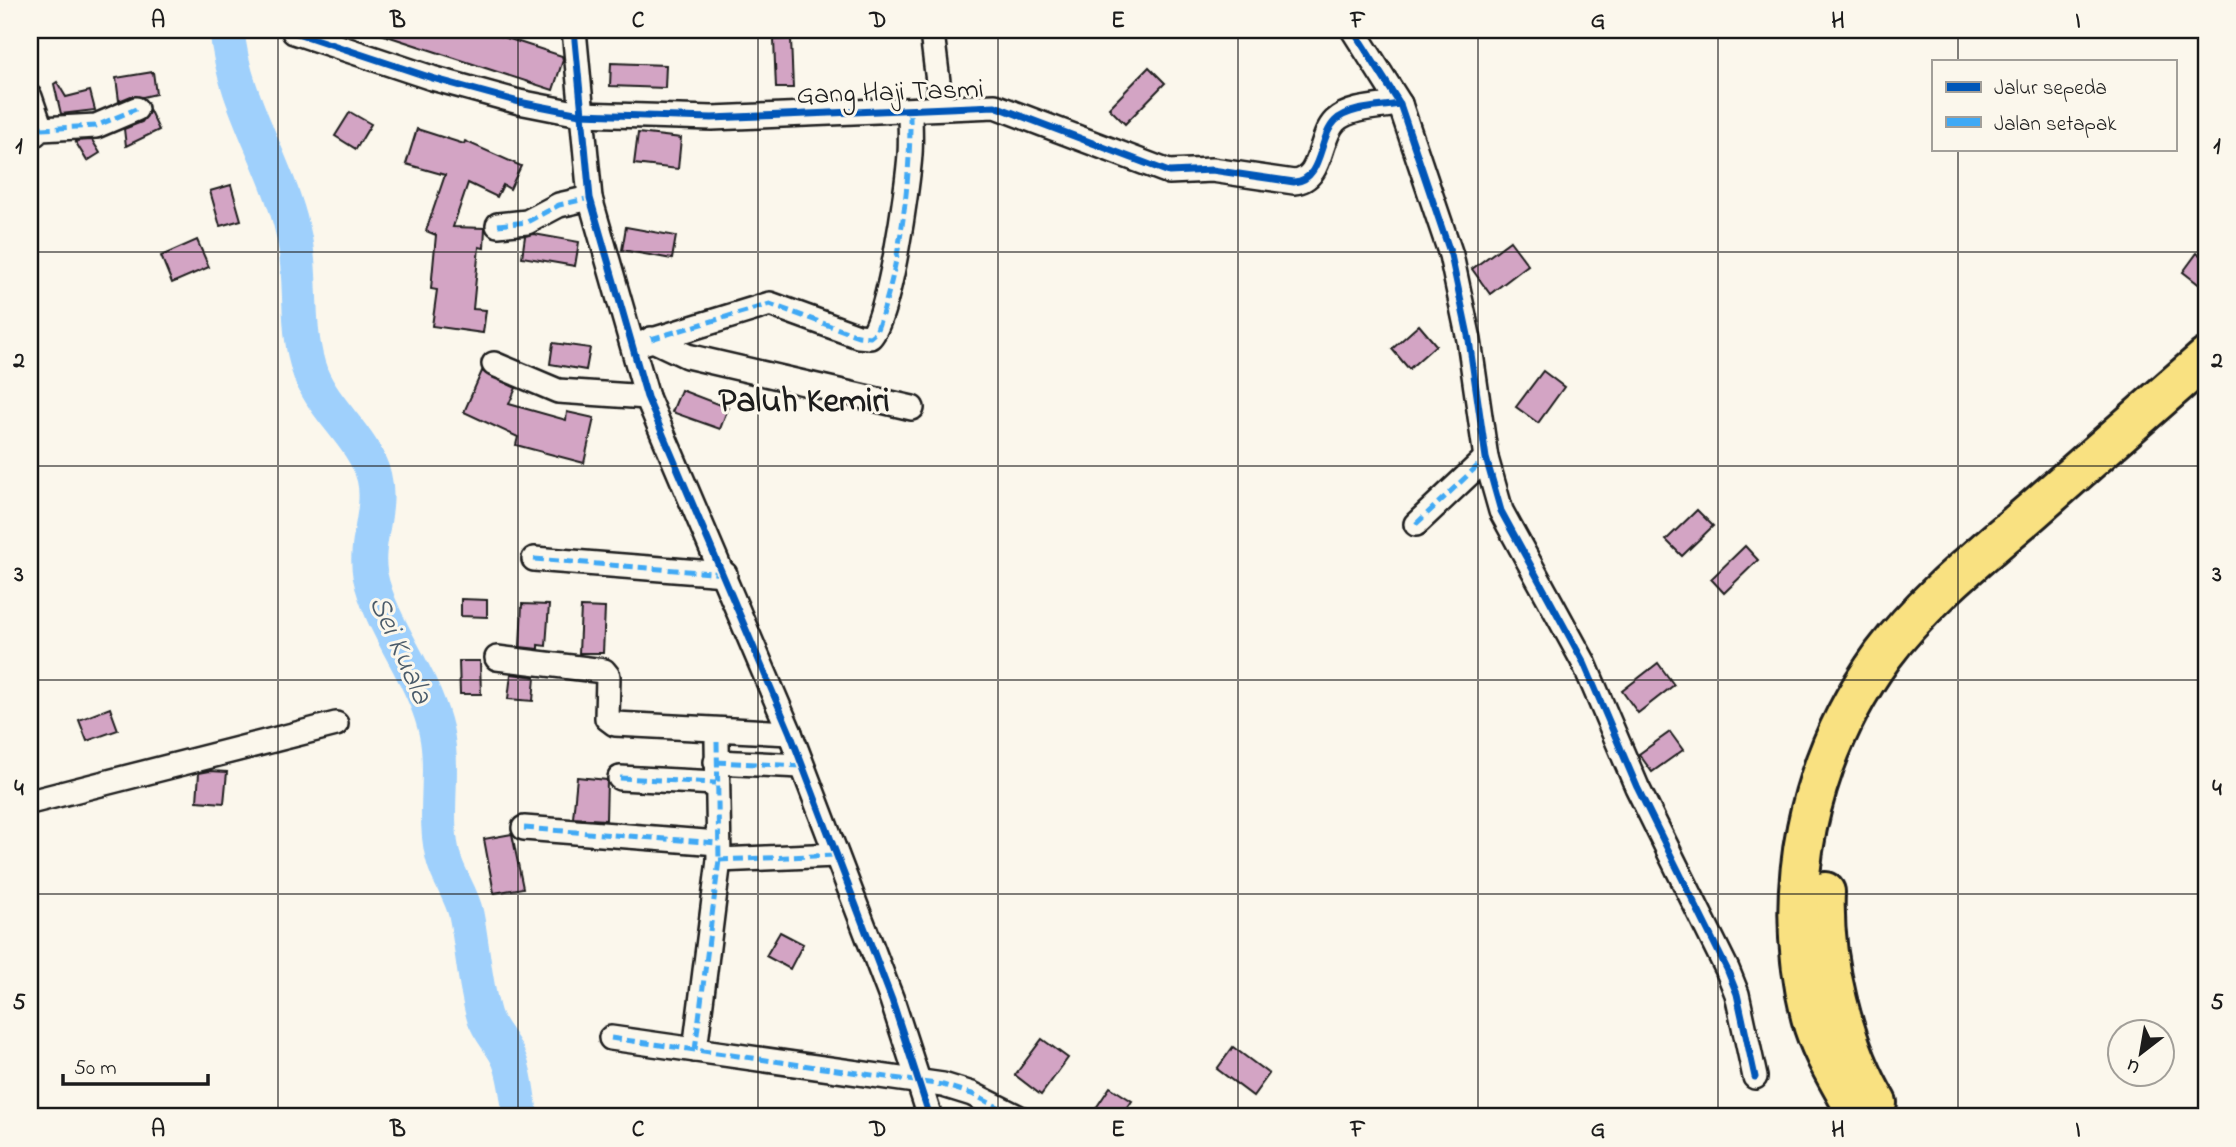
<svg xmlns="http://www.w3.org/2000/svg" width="2236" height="1147" font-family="'Indie Flower',sans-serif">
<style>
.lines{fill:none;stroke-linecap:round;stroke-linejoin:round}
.river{stroke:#9fd0fc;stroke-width:35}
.building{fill:#d3a4c4;stroke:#1c1c1c;stroke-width:2}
.minor-casing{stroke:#1c1c1c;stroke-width:28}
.motorway-casing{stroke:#1c1c1c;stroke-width:44}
.minor{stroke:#fbf7ec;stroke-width:23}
.motorway{stroke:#f9e181;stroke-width:38}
.quiet{stroke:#3fa9f5;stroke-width:5;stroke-dasharray:10 5;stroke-linecap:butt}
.cycleway-casing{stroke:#fbf7ec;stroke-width:11}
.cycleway{stroke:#0057b8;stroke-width:7}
.grid{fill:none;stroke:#1c1c1c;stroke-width:2;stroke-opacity:0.55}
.labels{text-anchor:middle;stroke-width:6;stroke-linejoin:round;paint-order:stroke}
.street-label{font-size:28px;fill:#1c1c1c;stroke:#fbf7ec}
.water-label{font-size:30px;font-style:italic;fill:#4a5b6a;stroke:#fbf7ec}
.district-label{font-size:35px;font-weight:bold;fill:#1c1c1c;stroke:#fbf7ec}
.neatline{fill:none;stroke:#1c1c1c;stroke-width:2.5}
.grid-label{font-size:23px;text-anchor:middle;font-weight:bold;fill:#1c1c1c}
</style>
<rect width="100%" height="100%" fill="#fbf7ec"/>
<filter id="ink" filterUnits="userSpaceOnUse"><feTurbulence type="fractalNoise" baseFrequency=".0143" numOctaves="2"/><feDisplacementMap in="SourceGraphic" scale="14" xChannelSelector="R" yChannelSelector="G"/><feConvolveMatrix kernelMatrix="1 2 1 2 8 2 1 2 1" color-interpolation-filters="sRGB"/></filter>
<g filter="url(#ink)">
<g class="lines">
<path class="river" d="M 227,30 C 233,102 277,162 293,232 C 304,278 294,330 311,375 C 326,412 364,439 374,477 C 382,510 364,542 370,575 C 381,627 420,671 434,723 C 447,768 431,816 444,860 C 449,878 462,895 466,914 C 473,948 474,982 484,1016 C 489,1031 500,1041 507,1055 C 516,1072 517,1098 521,1117"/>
</g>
<g class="building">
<polygon points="379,30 482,30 562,56 563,60 553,90 378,33"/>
<polygon points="791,39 793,88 776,88 774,40"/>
<polygon points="611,63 666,65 665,88 610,86"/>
<polygon points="1149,67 1165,83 1125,124 1109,108"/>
<polygon points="153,72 156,94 143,97 131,96 119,101 116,78"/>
<polygon points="57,82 66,97 90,91 95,110 61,114 54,84"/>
<polygon points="150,111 159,130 126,146 124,129 142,122"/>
<polygon points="350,112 371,124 356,149 335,136"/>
<polygon points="417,129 464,144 465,141 521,166 510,189 503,185 497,197 468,183 453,227 485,228 484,248 479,247 473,309 486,310 483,333 432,326 437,290 431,289 436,235 426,231 445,175 406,164"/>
<polygon points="638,133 681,138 678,169 634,164"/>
<polygon points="92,140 100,153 87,161 75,141"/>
<polygon points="231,185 241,220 220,226 210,191"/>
<polygon points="626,227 676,236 672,259 622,250"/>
<polygon points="534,234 579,242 575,266 522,257 525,236"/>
<polygon points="197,240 209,267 172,283 161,256"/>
<polygon points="1510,241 1528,265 1490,294 1472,269"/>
<polygon points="2197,253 2206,260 2206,290 2183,272"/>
<polygon points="1419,325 1436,345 1409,369 1392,349"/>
<polygon points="553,343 590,348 586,370 550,364"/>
<polygon points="482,371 516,388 509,404 566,420 567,412 594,418 584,463 516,445 518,437 464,412"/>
<polygon points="1543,371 1564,387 1538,423 1516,407"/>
<polygon points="681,390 728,408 720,429 672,412"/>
<polygon points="1697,510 1713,526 1682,556 1666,540"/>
<polygon points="1745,546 1758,560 1724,593 1711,579"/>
<polygon points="461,599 487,600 487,617 461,616"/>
<polygon points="522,604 549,605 546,646 538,645 538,649 520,647"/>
<polygon points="581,607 605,608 603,653 579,653"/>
<polygon points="459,661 480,661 481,694 460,694"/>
<polygon points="1658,663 1674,685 1638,713 1622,691"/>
<polygon points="511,674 535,677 533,701 508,699"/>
<polygon points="110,708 118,730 87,741 79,720"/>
<polygon points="1670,732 1683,750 1652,772 1639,754"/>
<polygon points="210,771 227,772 224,803 197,801 199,773"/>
<polygon points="577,777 607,780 606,820 573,818"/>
<polygon points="512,834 523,888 494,893 484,839"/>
<polygon points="780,932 803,944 790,969 766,956"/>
<polygon points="1042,1039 1068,1058 1041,1095 1015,1075"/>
<polygon points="1233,1047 1269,1074 1253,1096 1217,1069"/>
<polygon points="1110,1087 1132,1101 1121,1117 1090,1117"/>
</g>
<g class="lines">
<g class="minor-casing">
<g id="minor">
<polyline points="574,30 590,198 647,397 790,733 892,1000 930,1117"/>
<polyline points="1353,30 1400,104 1451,255 1469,340 1486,458 1501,511 1584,663 1637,787 1727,969 1737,994 1755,1077"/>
<path d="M 294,32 L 432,78 L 519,102 L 580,114 L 712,118 L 995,106 L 1169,172 L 1212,170 L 1294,182 C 1323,180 1318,138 1335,121 C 1349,107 1381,107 1400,104"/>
<polyline points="932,33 941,106"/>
<polyline points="30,97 41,129"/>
<polyline points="30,138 41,129 96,126 136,109"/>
<polyline points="498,225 527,222 559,205 590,198"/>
<polyline points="651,339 687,356 912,408"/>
<path d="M 633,346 L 770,304 L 858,336 L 870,337 C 889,321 908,185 910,154 C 911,140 910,125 910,111"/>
<polyline points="494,364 558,391 647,397"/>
<polyline points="1416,524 1486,458"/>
<polyline points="534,559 725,574"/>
<polyline points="497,658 604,671 608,676 607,718 615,724 790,733"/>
<polyline points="716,762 801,766"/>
<polyline points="620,778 716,783"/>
<polyline points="30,802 336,724"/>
<polyline points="524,828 718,843"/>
<polyline points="719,860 836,855"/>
<polyline points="611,1038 943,1085 972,1094 1018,1117"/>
<polyline points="695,1050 719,860 717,742"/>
</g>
</g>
<g class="motorway-casing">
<g id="motorway">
<path d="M 1825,892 C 1822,958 1843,1046 1877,1103"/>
<path d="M 1859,1117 C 1842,1085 1820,1052 1811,1017 C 1780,891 1807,760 1883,655 C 1924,600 1980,556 2031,512 C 2090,460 2148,409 2206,358"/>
</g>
</g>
<use href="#minor" class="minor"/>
<use href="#motorway" class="motorway"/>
<g class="quiet">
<polyline points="30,97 41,129"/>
<polyline points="30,138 41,129 96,126 136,109"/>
<polyline points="498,225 527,222 559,205 590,198"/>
<path d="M 651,339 L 770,304 L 858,336 L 870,337 L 876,332 C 900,268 911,180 910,111"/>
<polyline points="1416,524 1486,458"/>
<polyline points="534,559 725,574"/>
<polyline points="716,762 801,766"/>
<polyline points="620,778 716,783"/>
<polyline points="524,828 718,843"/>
<polyline points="719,860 836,855"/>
<polyline points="611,1038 943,1085 972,1094 1018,1117"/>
<polyline points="695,1050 719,860 717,742"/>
</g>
<g class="cycleway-casing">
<g id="cycleway">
<polyline points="574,30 590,198 647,397 790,733 892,1000 930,1117"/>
<polyline points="1353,30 1400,104 1451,255 1469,340 1486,458 1501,511 1584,663 1637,787 1727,969 1737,994 1755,1077"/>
<path d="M 294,32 L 432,78 L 519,102 L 580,114 L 712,118 L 995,106 L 1169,172 L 1212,170 L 1294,182 C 1323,180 1318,138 1335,121 C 1349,107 1381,107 1400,104"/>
</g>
</g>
<use href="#cycleway" class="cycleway"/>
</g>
</g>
<path class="grid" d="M 278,30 L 278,1117M 518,30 L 518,1117M 758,30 L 758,1117M 998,30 L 998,1117M 1238,30 L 1238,1117M 1478,30 L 1478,1117M 1718,30 L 1718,1117M 1958,30 L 1958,61M 1958,149 L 1958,1117M 30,252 L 2206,252M 30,466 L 2206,466M 30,680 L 2206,680M 30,894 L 2206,894"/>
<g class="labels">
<g class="street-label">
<text transform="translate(890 90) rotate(-2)" y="10">Gang Haji Tasmi</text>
</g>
<g class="water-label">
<text transform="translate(402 649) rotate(66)" y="10">Sei Kuala</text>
</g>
<g class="district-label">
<text x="804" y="411">Paluh Kemiri</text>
</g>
</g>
<rect width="2236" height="1147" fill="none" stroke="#fbf7ec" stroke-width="77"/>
<rect x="1932" y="60" width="245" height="91" fill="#fbf7ec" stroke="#a29f99" stroke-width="2"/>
<rect x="1946" y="82" width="35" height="10" fill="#0057b8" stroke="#a29f99" stroke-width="2"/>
<text x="1994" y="94" font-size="21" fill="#1c1c1c">Jalur sepeda</text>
<rect x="1946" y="117" width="35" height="10" fill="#3fa9f5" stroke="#a29f99" stroke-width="2"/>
<text x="1994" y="130" font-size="21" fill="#1c1c1c">Jalan setapak</text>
<g transform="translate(2141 1053) rotate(211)"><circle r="33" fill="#fbf7ec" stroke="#a29f99" stroke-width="2"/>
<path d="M0-5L12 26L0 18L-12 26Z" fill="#1c1c1c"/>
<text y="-10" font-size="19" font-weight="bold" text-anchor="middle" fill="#1c1c1c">U</text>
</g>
<path d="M63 1074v10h145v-10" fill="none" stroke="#1c1c1c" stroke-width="3.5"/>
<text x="74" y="1074" font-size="21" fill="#1c1c1c" stroke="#fbf7ec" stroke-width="5" paint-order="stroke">50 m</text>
<rect x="38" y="38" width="2160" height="1070" class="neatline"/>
<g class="grid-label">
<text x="158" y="27">A</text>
<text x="398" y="27">B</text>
<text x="638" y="27">C</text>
<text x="878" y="27">D</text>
<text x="1118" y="27">E</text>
<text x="1358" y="27">F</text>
<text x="1598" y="27">G</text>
<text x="1838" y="27">H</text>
<text x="2078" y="27">I</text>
<text x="19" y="153">1</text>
<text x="2217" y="153">1</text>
<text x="19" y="367">2</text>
<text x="2217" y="367">2</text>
<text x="19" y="581">3</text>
<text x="2217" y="581">3</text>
<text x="19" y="795">4</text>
<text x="2217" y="795">4</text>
<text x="19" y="1009">5</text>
<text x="2217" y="1009">5</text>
<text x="158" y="1136">A</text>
<text x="398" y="1136">B</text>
<text x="638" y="1136">C</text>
<text x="878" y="1136">D</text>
<text x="1118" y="1136">E</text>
<text x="1358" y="1136">F</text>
<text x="1598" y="1136">G</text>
<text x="1838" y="1136">H</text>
<text x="2078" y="1136">I</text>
</g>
</svg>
